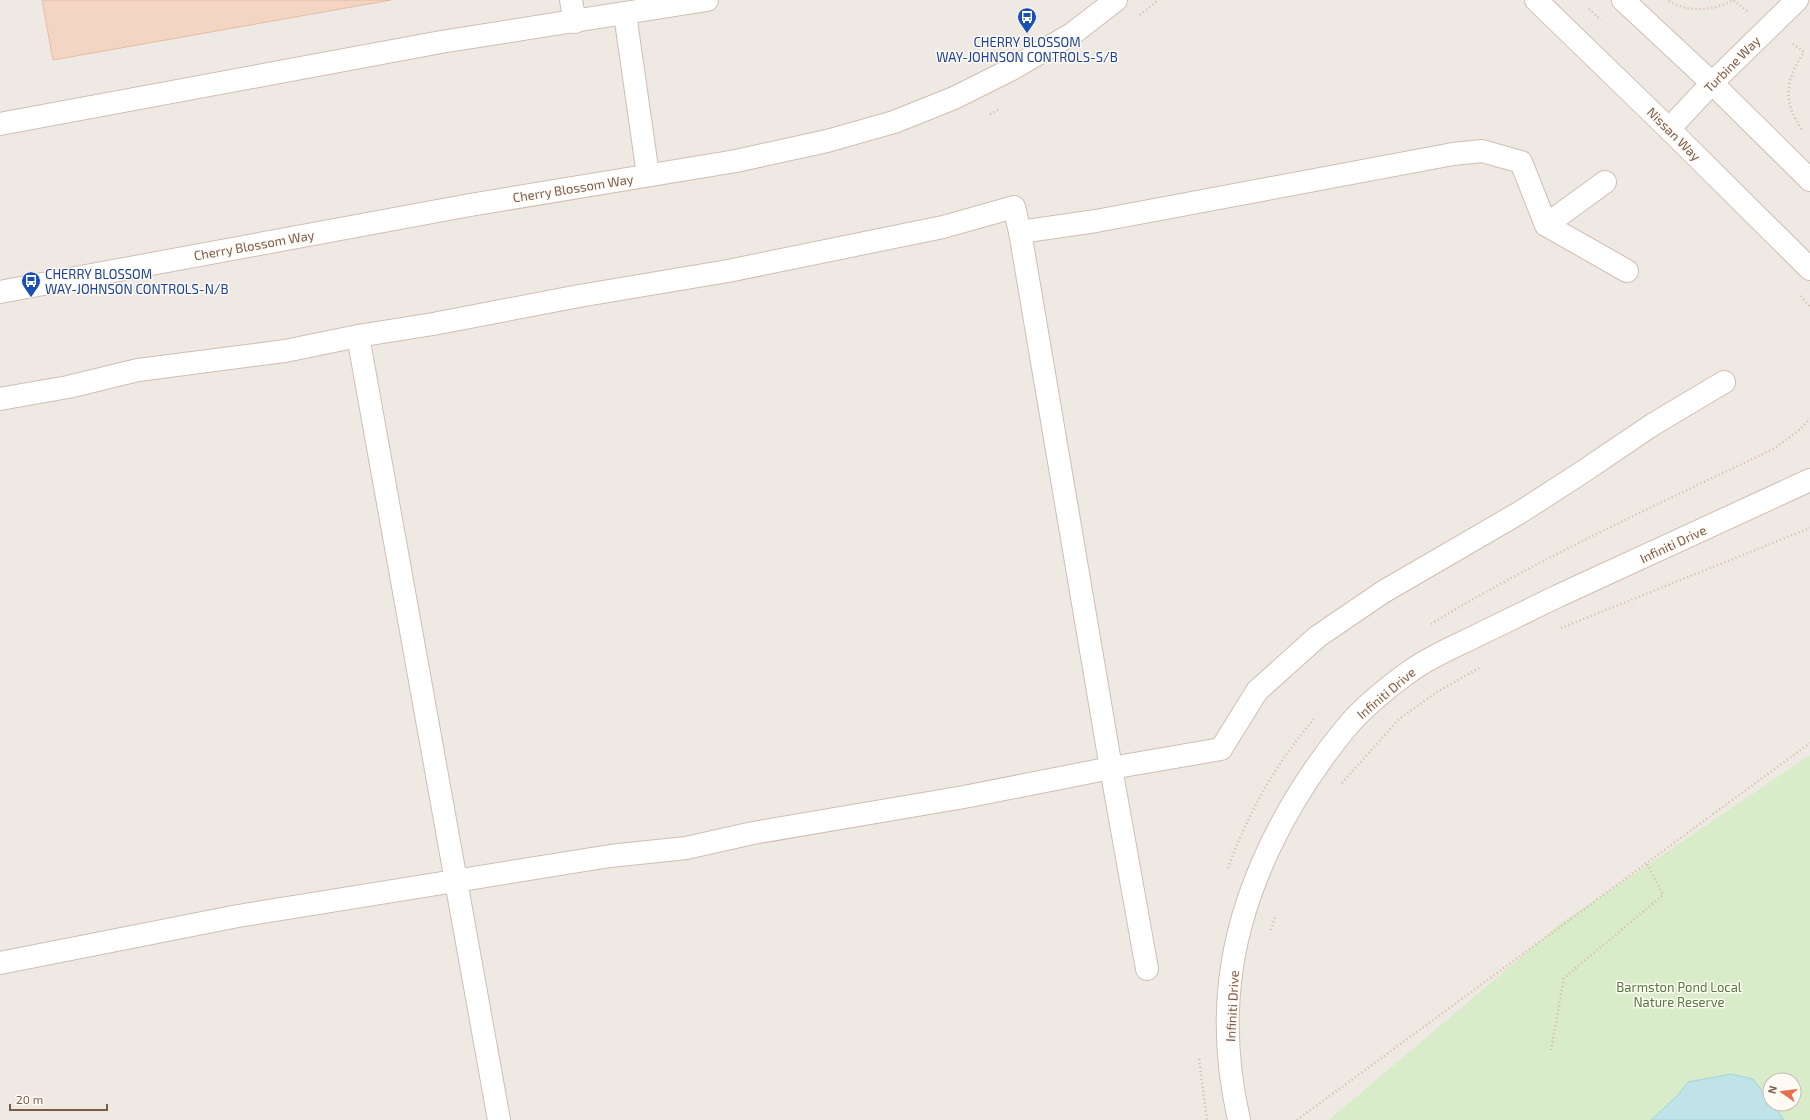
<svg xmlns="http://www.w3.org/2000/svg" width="1810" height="1120" font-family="'Exo 2',sans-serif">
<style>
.industrial{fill:#efe9e4;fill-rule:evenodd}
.green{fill:#d8ecc9;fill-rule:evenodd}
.water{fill:#bfe3e8;stroke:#a5d3da}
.building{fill:#f3d5c3;stroke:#e6bba3}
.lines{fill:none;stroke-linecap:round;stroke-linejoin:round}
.minor-casing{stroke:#d1beb0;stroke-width:24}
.path{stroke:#d9b8a5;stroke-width:2.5;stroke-dasharray:1 3;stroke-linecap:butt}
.minor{stroke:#fff;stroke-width:22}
.labels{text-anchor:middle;stroke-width:3;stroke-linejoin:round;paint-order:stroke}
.transit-label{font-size:13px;fill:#164399;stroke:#fffaf3}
.street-label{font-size:13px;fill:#7a5c4d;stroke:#fffaf3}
.park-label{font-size:13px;fill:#537a41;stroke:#fffaf3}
</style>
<rect width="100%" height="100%" fill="#fdf6ec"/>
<path class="industrial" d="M 0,0 L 1810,0 L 1810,1120 L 0,1120 ZM 1770,1080 L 1794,1080 L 1794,1104 L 1770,1104 Z"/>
<path class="green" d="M 1810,755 L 1810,1120 L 1329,1120 L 1560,924 ZM 1770,1080 L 1794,1080 L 1794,1104 L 1770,1104 Z"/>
<polygon class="water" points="1731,1074 1753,1079 1770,1101 1770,1104 1773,1104 1784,1120 1651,1120 1677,1096 1688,1082"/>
<polygon class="building" points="42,0 391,0 53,60"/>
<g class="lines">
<g class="minor-casing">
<g id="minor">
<polyline points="571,0 575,22"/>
<polyline points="1536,0 1669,129 1810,269"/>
<polyline points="1623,0 1712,83 1810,180"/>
<polyline points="625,14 648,175"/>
<polyline points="0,124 441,42 707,0"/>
<polyline points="1669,129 1712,83 1797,0"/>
<polyline points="1546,225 1627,271"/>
<polyline points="0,292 470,205 736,161 827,141 894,122 954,98 1010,70 1072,34 1116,0"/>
<polyline points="358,336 499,1120"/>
<polyline points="0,399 68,387 138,370 285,351 358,336 433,324 579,296 728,271 943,227 1014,207 1020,232"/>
<polyline points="0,963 238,916 610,856 686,848 753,833 964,797 1111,768 1221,749 1257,691 1317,637 1383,592 1519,513 1581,473 1652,425 1724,382"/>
<polyline points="1147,969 1111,768 1020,232 1096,221 1453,154 1482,151 1521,162 1546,225 1605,182"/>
<path d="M 1239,1120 C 1229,1076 1225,1027 1230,982 C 1240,890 1287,800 1345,729 C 1363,707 1387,688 1409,672 C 1428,658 1451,648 1472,638 C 1501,624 1529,610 1558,596 C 1642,558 1726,519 1810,480"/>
</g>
</g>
<g class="path">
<path d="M 1669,1 C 1688,13 1714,11 1733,0 L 1747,11"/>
<polyline points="1589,9 1601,20"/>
<polyline points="1140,15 1158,0"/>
<path d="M 1793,44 L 1804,52 C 1785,81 1782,101 1803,131"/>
<polyline points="990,114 1000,109"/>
<polyline points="1801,296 1810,307"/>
<path d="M 1431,624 C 1541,557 1659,504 1775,448 L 1798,431 L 1810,419"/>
<polyline points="1561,628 1810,528"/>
<polyline points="1342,783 1399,719 1437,692 1479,668"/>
<path d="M 1228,868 C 1248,813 1276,763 1314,719"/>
<polyline points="1271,930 1275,917"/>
<polyline points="1551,1050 1564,978 1663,895 1647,863"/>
<polyline points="1199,1059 1207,1120"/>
<polyline points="1297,1120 1810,743"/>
</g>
<use href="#minor" class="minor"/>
</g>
<defs>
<g id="bus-pin" transform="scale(1)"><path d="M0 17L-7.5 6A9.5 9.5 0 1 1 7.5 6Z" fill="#1a4fb4" stroke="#fffaf3"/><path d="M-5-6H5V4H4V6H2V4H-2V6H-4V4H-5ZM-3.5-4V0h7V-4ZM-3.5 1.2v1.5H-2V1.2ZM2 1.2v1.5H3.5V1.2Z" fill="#fff"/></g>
</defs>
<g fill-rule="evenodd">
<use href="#bus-pin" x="1027" y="17"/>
<use href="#bus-pin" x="31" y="281"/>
</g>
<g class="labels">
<g class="transit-label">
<text x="1027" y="47">CHERRY BLOSSOM<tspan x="1027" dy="15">WAY-JOHNSON CONTROLS-S/B</tspan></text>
<text x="45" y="279" text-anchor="start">CHERRY BLOSSOM<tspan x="45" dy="15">WAY-JOHNSON CONTROLS-N/B</tspan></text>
</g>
<g class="street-label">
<text transform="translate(1732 64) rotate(-45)" y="5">Turbine Way</text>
<text transform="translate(1674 134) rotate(45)" y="5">Nissan Way</text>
<text transform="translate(573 188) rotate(-9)" y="5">Cherry Blossom Way</text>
<text transform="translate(254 245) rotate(-10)" y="5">Cherry Blossom Way</text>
<text transform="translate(1673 544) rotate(-25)" y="5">Infiniti Drive</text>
<text transform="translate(1386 693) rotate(-40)" y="5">Infiniti Drive</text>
<text transform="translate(1232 1006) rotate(-87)" y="5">Infiniti Drive</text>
</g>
<g class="park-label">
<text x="1679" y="992">Barmston Pond Local<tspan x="1679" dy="15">Nature Reserve</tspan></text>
</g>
</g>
<g transform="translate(1782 1092) rotate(284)"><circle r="19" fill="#fffaf3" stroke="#cabbb1"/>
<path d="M0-3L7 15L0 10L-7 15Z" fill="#e76f51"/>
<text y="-6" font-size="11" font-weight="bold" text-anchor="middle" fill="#7a5c4d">N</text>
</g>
<path d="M10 1104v6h97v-6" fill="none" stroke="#7a5c4d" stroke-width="2"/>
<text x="16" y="1104" font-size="12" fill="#7a5c4d" stroke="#fffaf3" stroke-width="3" paint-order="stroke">20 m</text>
</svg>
